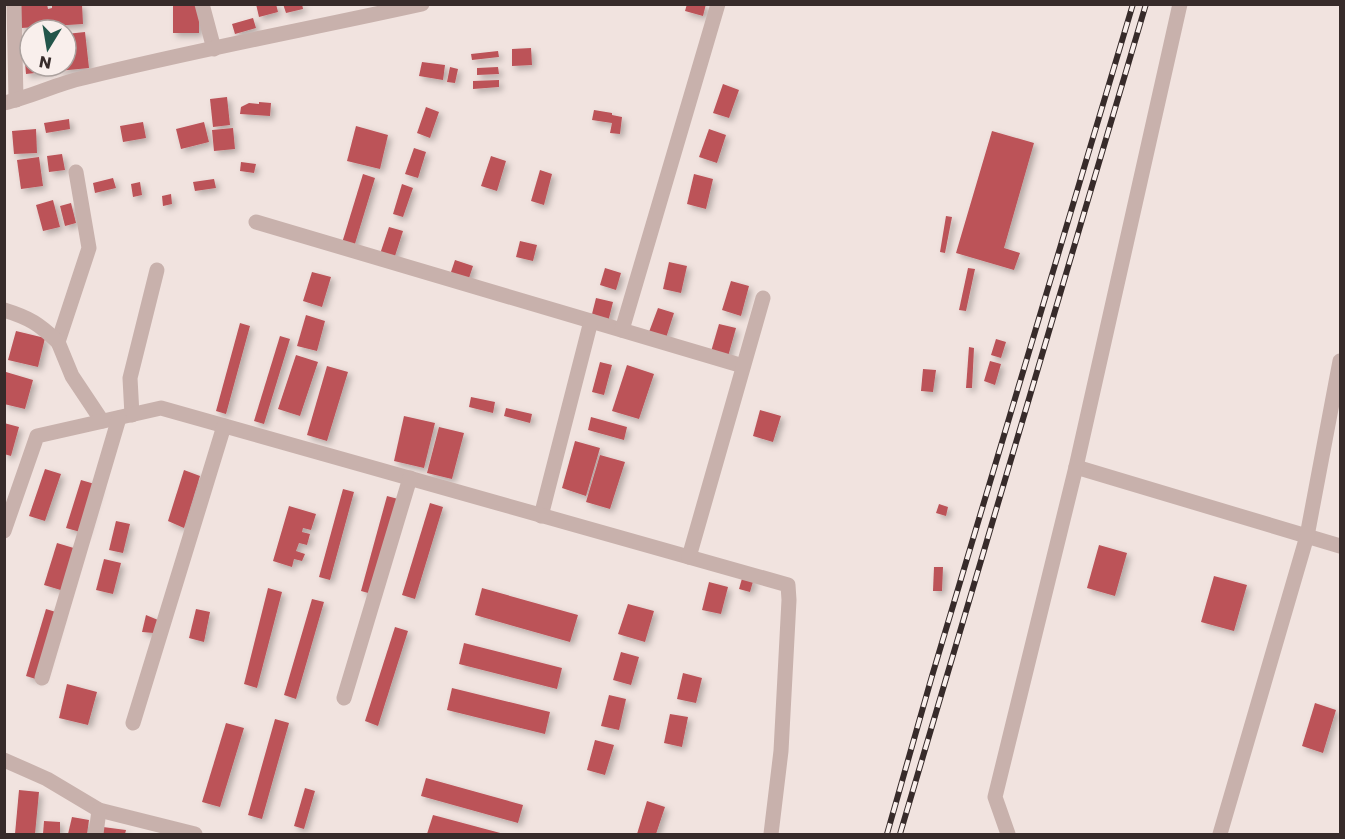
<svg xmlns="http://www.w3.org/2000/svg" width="1345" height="839" font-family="Poppins,sans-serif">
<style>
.building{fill:#bc5258;filter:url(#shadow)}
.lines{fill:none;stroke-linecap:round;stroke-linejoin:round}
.minor{stroke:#c8b1ac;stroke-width:15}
.rail-casing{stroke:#372b2a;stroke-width:6}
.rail{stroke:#f9efec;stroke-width:4;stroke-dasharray:11;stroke-linecap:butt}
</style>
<defs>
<filter id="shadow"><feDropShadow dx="3.5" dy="3.5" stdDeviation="3" flood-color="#0004"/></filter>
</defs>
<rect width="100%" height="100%" fill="#f1e3df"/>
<g class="building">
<polygon points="19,4 47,4 48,9 52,8 52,4 82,4 83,24 21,28"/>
<polygon points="173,4 199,5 199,33 173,33"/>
<polygon points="256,4 276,4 278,12 259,17"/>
<polygon points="283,4 302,4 303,9 286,13"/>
<polygon points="687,4 706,4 703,16 685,11"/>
<polygon points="253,18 256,28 235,34 232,24"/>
<polygon points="85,32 89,68 58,71 57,66 66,66 66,34"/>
<polygon points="30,37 30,66 52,66 53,71 26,74 23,38"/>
<polygon points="531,48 532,65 512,66 512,49"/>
<polygon points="498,51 499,57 472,60 471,54"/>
<polygon points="422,62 445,65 443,80 419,76"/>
<polygon points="450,67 458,69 455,83 447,82"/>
<polygon points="498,67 499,74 477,75 477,68"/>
<polygon points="499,80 499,87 473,89 473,81"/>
<polygon points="723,84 739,90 729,118 713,113"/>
<polygon points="227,97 230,125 213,127 210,99"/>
<polygon points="259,102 271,103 270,116 240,114 241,107 249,103 259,104"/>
<polygon points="426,107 439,112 430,138 417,133"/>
<polygon points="594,110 612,113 612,115 622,117 620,134 610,133 612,123 592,120"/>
<polygon points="69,119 70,129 46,133 44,123"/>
<polygon points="143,122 146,138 123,142 120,126"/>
<polygon points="204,122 209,142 181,149 176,129"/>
<polygon points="356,126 388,135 380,169 347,161"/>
<polygon points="233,128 235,149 214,151 212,130"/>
<polygon points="36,129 37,153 14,154 12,131"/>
<polygon points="709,129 726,135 717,163 699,157"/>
<polygon points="992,131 1034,143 1004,248 1020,253 1014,270 956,253"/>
<polygon points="414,148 426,152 418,178 405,174"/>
<polygon points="62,154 65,170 49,172 47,156"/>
<polygon points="491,156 506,161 497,191 481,186"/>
<polygon points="39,157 43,186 21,189 17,160"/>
<polygon points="241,162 256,164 254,173 240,171"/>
<polygon points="540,170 552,174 544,205 531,201"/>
<polygon points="363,174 375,178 354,247 342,243"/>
<polygon points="694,174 713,179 706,209 687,204"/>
<polygon points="113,178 116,188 95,193 93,183"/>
<polygon points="214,179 216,188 195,191 193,182"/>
<polygon points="140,182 142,195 133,197 131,184"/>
<polygon points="402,184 413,188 403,217 393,214"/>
<polygon points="171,194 172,204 163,206 162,196"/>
<polygon points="53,200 60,227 43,231 36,205"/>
<polygon points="71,203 76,223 65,226 60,206"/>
<polygon points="946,216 952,217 945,253 940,252"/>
<polygon points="389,227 403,231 394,259 380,254"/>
<polygon points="520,241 537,245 533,261 516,257"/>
<polygon points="455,260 473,266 468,281 450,275"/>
<polygon points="669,262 687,266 681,293 663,289"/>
<polygon points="605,268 621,273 616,290 600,285"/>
<polygon points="968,268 975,269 966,311 959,310"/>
<polygon points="312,272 331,277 322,307 303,301"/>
<polygon points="731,281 749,286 741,316 722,310"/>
<polygon points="596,298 613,302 608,322 591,318"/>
<polygon points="658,308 674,313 666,338 649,332"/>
<polygon points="306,315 325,321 317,351 297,346"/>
<polygon points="240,323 250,326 226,414 216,411"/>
<polygon points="719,324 736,328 727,360 710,355"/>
<polygon points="16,331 45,338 38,367 8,360"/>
<polygon points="280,336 290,339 264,424 254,421"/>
<polygon points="996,339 1006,342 1001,358 991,355"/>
<polygon points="969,347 974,348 972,388 966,388"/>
<polygon points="296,355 318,362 300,416 278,409"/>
<polygon points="990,361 1001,364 995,385 984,381"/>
<polygon points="600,362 612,365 604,395 592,392"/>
<polygon points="627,365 654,374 639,419 612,411"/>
<polygon points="327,366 348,372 327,441 307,435"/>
<polygon points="923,369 936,370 933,392 921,391"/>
<polygon points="6,372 33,380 25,409 4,404"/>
<polygon points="471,397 495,402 493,413 469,407"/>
<polygon points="506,408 532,414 530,423 504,416"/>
<polygon points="760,410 781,416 773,442 753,436"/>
<polygon points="404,416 435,423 424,468 394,461"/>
<polygon points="591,417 627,427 624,440 588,430"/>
<polygon points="4,423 19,427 11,456 4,454"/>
<polygon points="439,427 464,433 452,479 427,473"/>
<polygon points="575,441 600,448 586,496 562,488"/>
<polygon points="600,455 625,462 610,509 586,502"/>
<polygon points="45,469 61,474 45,521 29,516"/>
<polygon points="184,470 200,476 184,528 168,521"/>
<polygon points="81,480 98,485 84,533 66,528"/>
<polygon points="343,489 354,492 330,580 319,577"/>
<polygon points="387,496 398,499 372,594 361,591"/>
<polygon points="430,503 443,507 415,599 402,595"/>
<polygon points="939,504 948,507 946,516 936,513"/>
<polygon points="289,506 316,514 311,530 303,528 302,532 310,534 307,545 299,543 296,551 305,554 302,561 294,559 292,567 273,561"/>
<polygon points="116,521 130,524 123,553 109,550"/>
<polygon points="57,543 77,549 64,591 44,585"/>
<polygon points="1099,545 1127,553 1115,596 1087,588"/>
<polygon points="104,559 121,563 113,594 96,590"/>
<polygon points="934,567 943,567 942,591 933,591"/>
<polygon points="743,575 754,578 750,592 739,589"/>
<polygon points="1214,576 1247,585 1234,631 1201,622"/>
<polygon points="709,582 728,587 721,614 702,610"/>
<polygon points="268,588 282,592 257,688 244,684"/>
<polygon points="482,588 578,615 570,642 475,615"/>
<polygon points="312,599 324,602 296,699 284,695"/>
<polygon points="628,604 654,611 645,642 618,634"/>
<polygon points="46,609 59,613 39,680 26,676"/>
<polygon points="196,609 210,612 204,642 189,638"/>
<polygon points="146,615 158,620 154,633 142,632"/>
<polygon points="395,627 408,631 378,726 365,721"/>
<polygon points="464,643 562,668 557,689 459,664"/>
<polygon points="621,652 639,657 631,685 613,680"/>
<polygon points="683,673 702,678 696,703 677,699"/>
<polygon points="67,684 97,692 88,725 59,718"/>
<polygon points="452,688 550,712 545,734 447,710"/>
<polygon points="609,695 626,699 619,730 601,726"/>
<polygon points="1315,703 1336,710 1323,753 1302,746"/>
<polygon points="670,714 688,717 682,747 664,743"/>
<polygon points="275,719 289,723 262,819 248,815"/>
<polygon points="226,723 244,728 220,807 202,802"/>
<polygon points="595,740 614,745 605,775 587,770"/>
<polygon points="426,778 523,805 518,823 421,796"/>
<polygon points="305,788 315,791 304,829 294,826"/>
<polygon points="19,790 39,792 35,834 15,834"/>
<polygon points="647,801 665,807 656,834 637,834"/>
<polygon points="433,815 504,834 427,834"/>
<polygon points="72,817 89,820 87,834 68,834"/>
<polygon points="44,821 60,822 60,834 43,834"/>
<polygon points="103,827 126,830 125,834 103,834"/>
</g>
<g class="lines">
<g class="minor">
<polyline points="14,4 16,100"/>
<polyline points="202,4 214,49"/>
<path d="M 4,103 C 31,97 56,84 83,78 C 195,50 309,29 422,4"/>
<polyline points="76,172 89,248 58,342 72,376 102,421"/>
<polyline points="256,222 743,366"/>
<path d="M 4,310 C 30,318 39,324 58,342"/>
<polyline points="622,330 718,4"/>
<polyline points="132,415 130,378 157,270"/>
<polyline points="1076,467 1340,546"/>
<polyline points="541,516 591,321"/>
<polyline points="4,531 37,436 161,408 788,585 789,600 781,751 771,834"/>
<polyline points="689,557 763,298"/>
<polyline points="42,678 119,418"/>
<polyline points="344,698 410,478"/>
<polyline points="133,723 224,426"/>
<polyline points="4,760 47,779 99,810 195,834"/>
<polyline points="96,834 99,810"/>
<polyline points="1008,834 995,797 1076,467 1180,4"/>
<polyline points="1220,834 1307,536 1340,361"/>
</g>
<g class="rail-casing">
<g id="rail">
<polyline points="887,834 932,676 1133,4"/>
<polyline points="900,834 1146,4"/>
</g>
</g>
<use href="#rail" class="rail"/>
</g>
<rect width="1345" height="839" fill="none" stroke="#372b2a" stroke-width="12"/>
<g transform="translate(48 48) rotate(191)"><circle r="28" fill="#f9efec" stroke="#aba19e" stroke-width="1.5"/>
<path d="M0-4.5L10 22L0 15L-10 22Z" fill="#23554a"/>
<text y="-9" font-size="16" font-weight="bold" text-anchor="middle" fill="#372b2a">N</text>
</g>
</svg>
